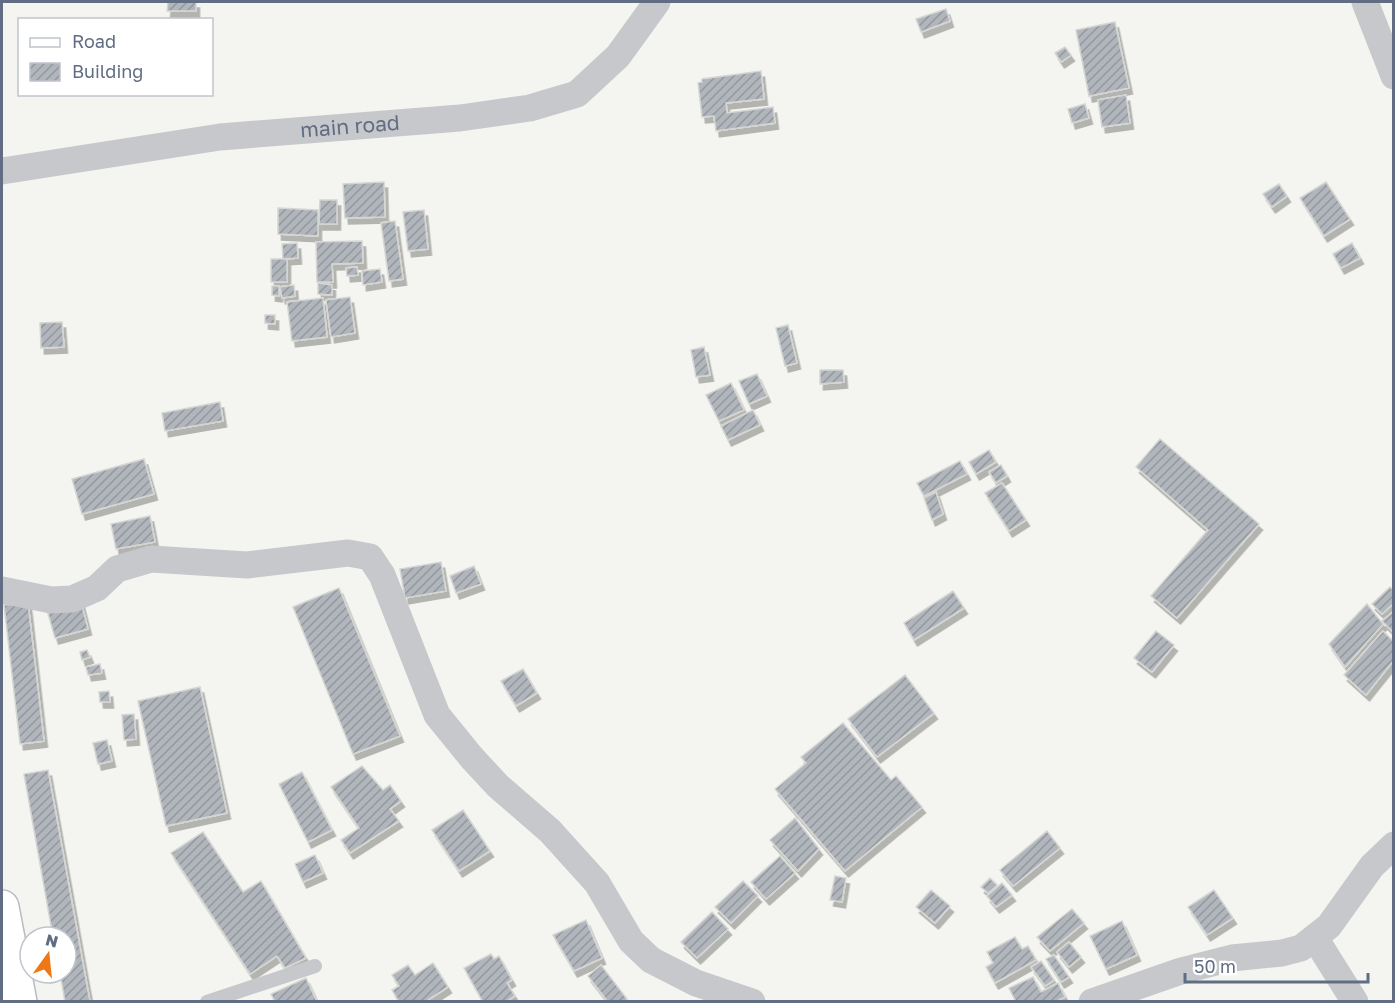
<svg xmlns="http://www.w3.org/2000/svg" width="1395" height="1003" font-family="'Golos Text',sans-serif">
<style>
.building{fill:url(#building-hatch);stroke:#d5d6d3;stroke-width:1.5;filter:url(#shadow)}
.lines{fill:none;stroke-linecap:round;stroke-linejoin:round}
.secondary-casing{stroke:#b8bbc0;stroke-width:36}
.lane{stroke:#c6c8cc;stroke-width:14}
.street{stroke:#c6c8cc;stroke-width:27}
.secondary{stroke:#fff;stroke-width:33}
.labels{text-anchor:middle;stroke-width:6;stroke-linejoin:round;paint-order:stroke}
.street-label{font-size:21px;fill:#616d83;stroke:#fff}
</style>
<defs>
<pattern id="building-hatch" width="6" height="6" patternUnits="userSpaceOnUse" patternTransform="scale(1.5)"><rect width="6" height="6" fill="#b0b6bc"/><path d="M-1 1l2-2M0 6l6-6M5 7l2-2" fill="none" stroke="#93989e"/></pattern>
<filter id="shadow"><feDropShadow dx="3.5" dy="6" stdDeviation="0" flood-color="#0004"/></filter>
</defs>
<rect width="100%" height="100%" fill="#f4f5f0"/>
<g class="building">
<polygon points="168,2 196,2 196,11 167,11"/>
<polygon points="946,9 950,21 921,32 916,19"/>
<polygon points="1115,22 1129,88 1089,96 1076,30"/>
<polygon points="1065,47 1071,55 1061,62 1055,53"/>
<polygon points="761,71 764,99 726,103 727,113 773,107 775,123 716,131 714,116 702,117 698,83 702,82 702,79"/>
<polygon points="1126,95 1130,123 1102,127 1098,100"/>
<polygon points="1085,104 1089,118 1072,123 1068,109"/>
<polygon points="384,182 385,217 345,218 343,184"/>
<polygon points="1326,182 1350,219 1324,236 1300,198"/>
<polygon points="1279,184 1287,196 1272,207 1263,194"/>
<polygon points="320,200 337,200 337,224 319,224"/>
<polygon points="278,208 318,210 318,236 278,234"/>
<polygon points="424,210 428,249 408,251 403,212"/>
<polygon points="395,221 403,279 389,281 381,223"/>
<polygon points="362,241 363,263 332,264 333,282 317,282 316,242"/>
<polygon points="297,243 298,258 283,259 282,244"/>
<polygon points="1352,243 1360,258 1341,268 1333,254"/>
<rect x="271" y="259" width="16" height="23"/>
<polygon points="357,267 358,275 347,276 346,268"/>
<polygon points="380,269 382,282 363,285 362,271"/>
<polygon points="318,283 332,285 332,295 318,294"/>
<polygon points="294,285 295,296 282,298 280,287"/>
<polygon points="272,286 279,286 279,296 272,295"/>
<polygon points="350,297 355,333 331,337 326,300"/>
<polygon points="323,298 327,337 292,341 287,302"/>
<polygon points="265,315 275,315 275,324 265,323"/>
<polygon points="62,322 64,347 41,348 40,323"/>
<polygon points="788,325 797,363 785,366 776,328"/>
<polygon points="704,347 710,375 696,377 691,350"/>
<polygon points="820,370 843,370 844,382 820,384"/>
<polygon points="757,374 767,396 749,404 739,381"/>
<polygon points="731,383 744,410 719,421 706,395"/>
<polygon points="220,402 223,421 165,431 162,413"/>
<polygon points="753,410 760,425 728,440 721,426"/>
<polygon points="1160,439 1259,524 1177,618 1151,596 1208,530 1136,467"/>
<polygon points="989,450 996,462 976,474 969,462"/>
<polygon points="144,459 154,494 82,514 72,479"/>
<polygon points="960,461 967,474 924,496 917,483"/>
<polygon points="1001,465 1007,476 996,483 989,472"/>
<polygon points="1002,483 1026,520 1009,531 985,493"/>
<polygon points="936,492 943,514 932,520 924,498"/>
<polygon points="150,516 155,542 116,549 111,524"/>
<polygon points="441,562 446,591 405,598 400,569"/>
<polygon points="474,566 481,584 456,593 450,576"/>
<polygon points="1390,587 1394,591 1394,603 1382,614 1372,604"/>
<polygon points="339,588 400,736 353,754 293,607"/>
<polygon points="953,591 964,608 914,640 904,623"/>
<polygon points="81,602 88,629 55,638 47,610"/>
<polygon points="28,603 44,741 20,744 4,605"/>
<polygon points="1367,604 1383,624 1345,667 1329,644"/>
<polygon points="1394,611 1394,633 1382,621"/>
<polygon points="1156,631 1174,645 1152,672 1134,658"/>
<polygon points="1383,631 1394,642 1394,660 1366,695 1344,675"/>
<polygon points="87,650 90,657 82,660 80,652"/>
<polygon points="100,664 102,673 88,675 86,667"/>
<polygon points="523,669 537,693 516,706 501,681"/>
<polygon points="905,675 934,713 877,757 848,719"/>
<polygon points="200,687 227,813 166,826 138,701"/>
<polygon points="109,691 110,702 100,702 99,692"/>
<polygon points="134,714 136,739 124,740 122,715"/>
<polygon points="843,723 891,780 896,776 922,807 845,871 775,789 806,763 801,757"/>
<polygon points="107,740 112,761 98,764 93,743"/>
<polygon points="362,766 383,790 390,785 401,801 390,809 399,821 350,853 341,840 359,828 331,787"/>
<polygon points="48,770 90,1002 65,1002 60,973 66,973 66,937 53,937 24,774"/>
<polygon points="302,772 332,830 308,842 279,784"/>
<polygon points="463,810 490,851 459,871 432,830"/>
<polygon points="795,818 819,849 798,871 770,840"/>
<polygon points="1047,831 1060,848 1013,886 1000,870"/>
<polygon points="203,832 243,892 261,881 306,958 285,968 277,956 250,974 171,853"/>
<polygon points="315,855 323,873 303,882 295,864"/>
<polygon points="780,856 795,873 766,899 751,882"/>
<polygon points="835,876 846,878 842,902 830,900"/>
<polygon points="990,878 997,885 988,893 981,887"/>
<polygon points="743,881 758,896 731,923 715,907"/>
<polygon points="1002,883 1012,895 996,907 987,896"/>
<polygon points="931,890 950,906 935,923 916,907"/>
<polygon points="1214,890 1233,918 1207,935 1188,907"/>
<polygon points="1072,909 1084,923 1050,951 1037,937"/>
<polygon points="712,912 728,929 697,958 681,942"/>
<polygon points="586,920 602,958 574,971 553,935"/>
<polygon points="1122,921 1137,955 1106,969 1090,936"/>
<polygon points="1015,937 1022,949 1028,946 1036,960 995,983 986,967 993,963 987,952"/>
<polygon points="1069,942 1081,957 1069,967 1057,952"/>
<polygon points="491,954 494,959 499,956 512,980 507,983 515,996 505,1002 483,1002 464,968"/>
<polygon points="1054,955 1069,977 1061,982 1046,959"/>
<polygon points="1041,961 1054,980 1045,986 1031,967"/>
<polygon points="433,963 448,987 425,1002 399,1002 392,990 399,986 392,975 408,965 415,975"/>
<polygon points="601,965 627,999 624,1002 608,1002 588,976"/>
<polygon points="1033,977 1041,992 1058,983 1065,997 1055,1002 1016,1002 1009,988"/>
<polygon points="306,978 317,1002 275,1002 271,994"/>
</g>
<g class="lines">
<g class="secondary-casing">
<polyline id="secondary" points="2,907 20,1002"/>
</g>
<polyline class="lane" points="207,1002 315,966"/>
<g class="street">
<polyline points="1365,2 1394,76"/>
<path id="s1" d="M 2,171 L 220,137 L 460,118 L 530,108 L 577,94 L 618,56 L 657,2"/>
<polyline points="2,590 51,600 72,599 97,588 117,569 151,559 247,565 348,553 370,557 382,575 437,715 472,758 498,786 550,831 597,883 631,941 651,960 696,983 752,1002"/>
<polyline points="1315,938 1355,1002"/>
<polyline points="1092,1002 1181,971 1232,958 1282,953 1301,948 1329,926 1372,866 1394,845"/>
</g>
<use href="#secondary" class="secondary"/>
</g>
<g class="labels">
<g class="street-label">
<text dy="7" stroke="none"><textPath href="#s1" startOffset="351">main road</textPath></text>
</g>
</g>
<rect width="1395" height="1003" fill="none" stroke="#616d83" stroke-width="6"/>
<rect x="18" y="18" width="195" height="78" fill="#ffffff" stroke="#c0c5cd" stroke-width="1.5"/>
<rect x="30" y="38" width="30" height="9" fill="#ffffff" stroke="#c0c5cd" stroke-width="1.5"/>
<text x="72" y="48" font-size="18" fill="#616d83">Road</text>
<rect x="30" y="63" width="30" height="18" fill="url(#building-hatch)" stroke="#c0c5cd" stroke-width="1.5"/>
<text x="72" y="78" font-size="18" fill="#616d83">Building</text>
<g transform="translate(48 955) rotate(15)"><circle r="28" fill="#ffffff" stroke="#c0c5cd" stroke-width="1.5"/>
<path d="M0-4.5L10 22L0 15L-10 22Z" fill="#ee7816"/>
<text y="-9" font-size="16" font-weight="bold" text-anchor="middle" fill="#616d83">N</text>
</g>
<path d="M1185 973v9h183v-9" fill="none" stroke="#616d83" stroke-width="3"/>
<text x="1194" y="973" font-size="18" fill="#616d83" stroke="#ffffff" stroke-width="4.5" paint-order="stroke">50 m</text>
</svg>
